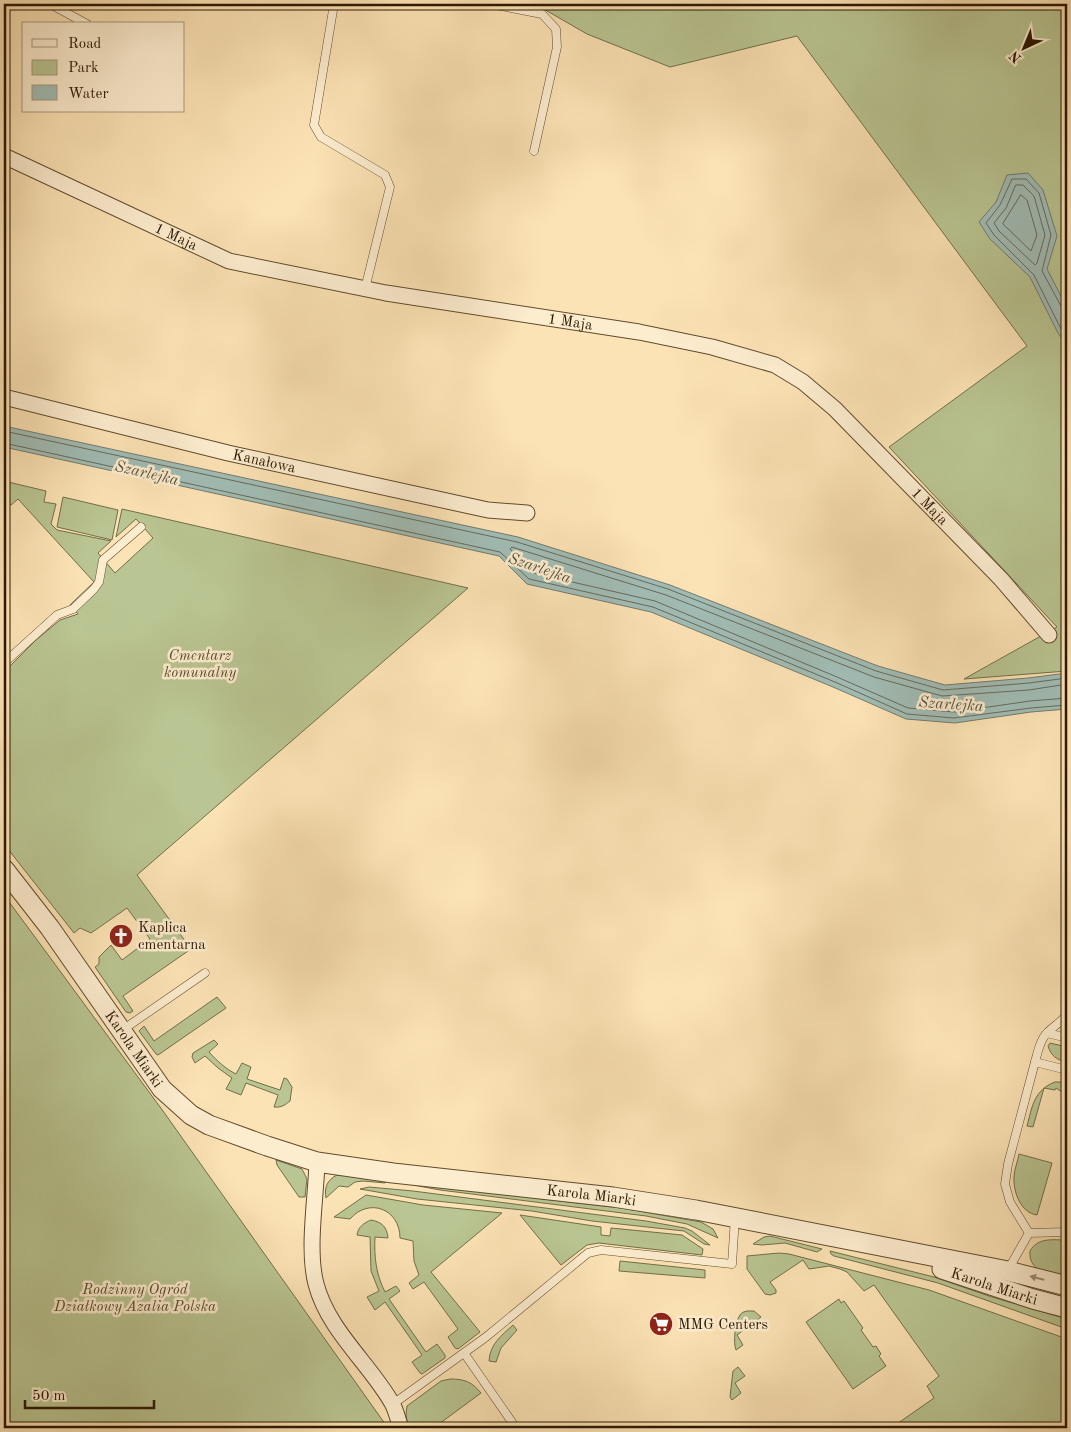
<svg xmlns="http://www.w3.org/2000/svg" width="1071" height="1432" font-family="'Old Standard TT',serif">
<style>
.green{fill:#b9c592;stroke:#736e49}
.water{fill:#a1bdb6;stroke:#737b6d}
.lines{fill:none;stroke-linecap:round;stroke-linejoin:round}
.shore{stroke:#676a5b;stroke-width:1}
.service-casing{stroke:#614b2d;stroke-width:9}
.minor-casing{stroke:#614b2d;stroke-width:17}
.tertiary-casing{stroke:#614b2d;stroke-width:21}
.service{stroke:#fdedcf;stroke-width:8}
.minor{stroke:#fdedcf;stroke-width:15}
.tertiary{stroke:#fdedcf;stroke-width:19}
.oneway{fill:#9f8d72}
.labels{text-anchor:middle;stroke-width:5;stroke-linejoin:round;paint-order:stroke}
.street-label{font-size:15px;fill:#2d1800;stroke:#fdedcf}
.park-label{font-size:15px;font-style:italic;fill:#574c2c;stroke:#fdedcf}
.poi-label{font-size:15px;fill:#2d1800;stroke:#fdedcf;text-anchor:start}
.water-label{font-size:16px;font-style:italic;fill:#565240;stroke:#fdedcf}
</style>
<rect width="100%" height="100%" fill="#fce3b5"/>
<filter id="stains"><feTurbulence type="fractalNoise" baseFrequency=".004" numOctaves="4"/><feColorMatrix values="0 0 0 0 .2 0 0 0 0 .09 0 0 0 0 .02 0 0 0 .5 -.17"/></filter>
<radialGradient id="worn" r=".72"><stop offset=".6" stop-color="#630" stop-opacity="0"/><stop offset="1" stop-color="#630" stop-opacity=".3"/></radialGradient>
<g class="green">
<polygon points="535,4 1067,4 1067,671 964,679 1057,627 889,447 1027,346 797,36 670,67 587,34"/>
<polygon points="4,481 46,491 44,502 56,504 51,524 57,530 111,541 98,553 115,573 153,538 136,519 116,537 122,509 468,588 137,875 191,949 123,996 133,1011 130,1013 126,1012 95,967 99,964 99,957 111,945 122,960 150,939 127,908 91,933 80,928 74,933 4,844 4,672 36,640 60,620 78,614 70,605 94,582 18,499 11,505 4,497"/>
<polygon points="63,497 118,510 112,540 57,527"/>
<polygon points="4,895 163,1111 388,1428 4,1428"/>
<polygon points="217,997 226,1008 158,1055 156,1054 139,1031 144,1026 154,1041"/>
<path d="M 214,1040 L 218,1044 L 209,1052 C 217,1061 226,1069 236,1074 L 242,1063 L 251,1067 L 247,1079 L 280,1090 L 284,1078 L 287,1079 L 292,1087 L 290,1101 C 285,1105 281,1108 274,1107 L 278,1095 L 246,1083 L 241,1095 L 226,1089 L 232,1078 L 218,1068 L 205,1056 L 195,1063 L 192,1057 L 193,1053 Z"/>
<path d="M 1050,1043 L 1067,1047 L 1067,1062 C 1057,1060 1051,1056 1048,1046 Z"/>
<path d="M 1055,1082 L 1065,1082 L 1062,1092 L 1056,1088 L 1055,1090 L 1044,1088 L 1033,1127 L 1027,1126 C 1032,1107 1034,1090 1055,1082 Z"/>
<path d="M 1019,1154 L 1052,1163 L 1037,1215 C 1021,1213 1013,1192 1014,1177 C 1014,1170 1018,1161 1019,1154 Z"/>
<polygon points="276,1160 302,1169 307,1179 305,1197 299,1197 277,1165"/>
<path d="M 337,1175 L 342,1175 L 388,1180 L 385,1183 L 363,1181 L 355,1182 L 348,1187 L 339,1186 L 326,1198 C 324,1188 327,1180 337,1175 Z"/>
<polygon points="397,1182 621,1208 701,1222 713,1229 718,1238 687,1224 646,1216 440,1190"/>
<polygon points="369,1187 413,1191 646,1221 685,1228 692,1231 710,1245 704,1244 684,1231 592,1221 532,1211 417,1199 360,1189"/>
<path d="M 366,1195 L 423,1205 L 502,1213 L 431,1272 L 480,1332 L 458,1349 L 455,1348 L 448,1337 L 458,1329 L 424,1282 L 413,1289 L 409,1283 L 419,1275 L 414,1261 L 413,1241 L 400,1238 C 400,1209 369,1197 350,1219 L 334,1217 Z"/>
<polygon points="520,1215 601,1227 601,1235 610,1236 611,1228 682,1235 703,1249 702,1255 599,1243 587,1245 561,1265"/>
<path d="M 371,1220 C 382,1222 387,1227 388,1238 L 375,1237 C 374,1257 376,1274 385,1292 L 396,1286 L 400,1291 L 389,1299 L 426,1352 L 437,1344 L 445,1355 L 445,1358 L 422,1374 L 420,1373 L 412,1362 L 422,1355 L 385,1302 L 375,1310 L 367,1297 L 379,1291 L 371,1271 L 370,1237 L 357,1235 C 358,1227 364,1223 371,1220 Z"/>
<polygon points="770,1236 822,1249 817,1252 785,1243 762,1245 753,1244 764,1237"/>
<path d="M 1067,1240 L 1067,1279 C 1052,1274 1028,1273 1030,1251 C 1038,1237 1053,1240 1067,1240 Z"/>
<polygon points="830,1251 934,1277 992,1297 1067,1319 1067,1329 938,1283 834,1256 831,1254"/>
<polygon points="779,1253 789,1254 929,1290 1067,1339 1067,1428 955,1428 941,1425 941,1428 891,1428 934,1398 927,1386 939,1376 874,1285 864,1291 847,1272 840,1269 829,1266 809,1269 803,1260 770,1282 776,1290 776,1293 770,1295 765,1294 747,1269 747,1256"/>
<polygon points="620,1261 705,1270 705,1278 619,1271"/>
<polygon points="839,1299 841,1303 844,1301 863,1328 861,1330 873,1347 876,1346 881,1354 879,1356 886,1366 853,1389 806,1322"/>
<path d="M 747,1311 L 754,1311 L 761,1317 L 737,1335 L 743,1345 L 736,1350 C 733,1343 735,1322 740,1315 C 742,1312 744,1312 747,1311 Z"/>
<path d="M 513,1325 L 517,1330 L 501,1348 L 496,1362 L 489,1361 C 490,1344 501,1336 513,1325 Z"/>
<polygon points="738,1367 745,1376 735,1383 741,1393 732,1400 730,1397 733,1371"/>
<path d="M 450,1379 C 465,1379 472,1382 481,1393 L 439,1424 L 442,1428 L 408,1428 L 406,1414 L 407,1406 L 441,1381 Z"/>
</g>
<g class="water">
<polygon points="1028,173 1043,190 1057,236 1047,269 1067,308 1067,345 1058,333 1030,277 990,239 979,222 996,202 1007,175"/>
<polygon points="4,426 518,537 670,585 878,666 945,685 1028,678 1067,673 1067,709 1031,712 955,723 906,719 833,687 651,612 527,584 499,556 4,447"/>
</g>
<g class="lines">
<g class="shore">
<polygon points="1016,185 1023,185 1034,196 1045,235 1037,263 1035,265 999,231 994,223 1006,208"/>
<polygon points="1021,195 1027,200 1037,235 1031,251 1003,224"/>
<polyline points="1067,309 1061,306 1042,271 1051,235 1039,193 1026,179 1012,179 1000,205 986,223 994,235 1034,275 1062,331 1067,337"/>
<polyline points="4,431 517,542 668,589 876,671 943,690 1029,683 1067,678"/>
<polyline points="4,443 500,552 529,579 653,607 835,682 907,714 954,718 1031,708 1067,705"/>
<polyline points="1067,684 1029,690 942,696 874,677 666,595 515,548 512,547 510,549 533,573 655,601 837,677 908,708 954,712 1030,701 1067,698"/>
</g>
<g class="service-casing">
<g id="service">
<polyline points="50,4 87,24"/>
<polyline points="334,4 314,125 321,137 385,175 390,187 365,289"/>
<polyline points="491,4 542,14 556,29 557,47 534,151"/>
<polyline points="4,663 57,615 73,609 94,589 99,582 103,560 141,527"/>
<polyline points="121,1031 205,973"/>
<polyline points="1047,1033 1067,1038"/>
<path d="M 1035,1062 C 1038,1052 1039,1042 1046,1034 C 1053,1026 1060,1024 1067,1014"/>
<polyline points="1029,1233 1067,1232"/>
<polyline points="1008,1270 1029,1233 1010,1202 1005,1184 1008,1164 1035,1062 1067,1070"/>
<polyline points="464,1353 516,1428"/>
<polyline points="393,1404 486,1337 588,1253 601,1250 732,1264 735,1217"/>
</g>
</g>
<g class="minor-casing">
<g id="minor">
<path id="s1" d="M 4,156 L 229,261 L 386,293 L 639,332 L 712,347 L 775,365 L 803,382 L 835,409 L 1001,579 L 1049,635"/>
<path id="s2" d="M 4,397 L 228,453 L 488,510 L 527,513"/>
<path d="M 317,1162 C 316,1198 307,1250 316,1284 C 328,1330 369,1363 392,1403 C 396,1410 398,1420 401,1428"/>
</g>
</g>
<g class="tertiary-casing">
<g id="tertiary">
<path id="s3" d="M 4,869 L 50,928 L 162,1089 L 191,1115 L 209,1125 L 267,1146 L 317,1162 L 393,1173 L 613,1197 L 696,1210 L 1008,1271 L 1067,1286"/>
<path id="s4" d="M 942,1269 L 1033,1299 L 1067,1308"/>
</g>
</g>
<use href="#service" class="service"/>
<use href="#minor" class="minor"/>
<use href="#tertiary" class="tertiary"/>
</g>
<defs><path id="oneway-solid" d="M-6-.8H1V-3.2L6.5 0L1 3.2V.8H-6Z" transform="scale(1.25)"/></defs>
<use class="oneway" href="#oneway-solid" transform="translate(1037 1278) rotate(-166)"/>
<defs>
<g id="church-disc" transform="scale(1.25)"><circle r="9.5" fill="#8f2418" stroke="#fdedcf"/><path d="M-1.2-6h2.4v3.5h3.3v2.4h-3.3V6h-2.4V-.1h-3.3v-2.4h3.3Z" fill="#fff"/></g>
<g id="supermarket-disc" transform="scale(1.25)"><circle r="9.5" fill="#8f2418" stroke="#fdedcf"/><path d="M-6-5.5h2.5l.6 2H6L4.5 2H-2.5L-4.4-4H-6ZM-1.5 3.2a1.3 1.3 0 1 0 .1 0ZM3 3.2a1.3 1.3 0 1 0 .1 0Z" fill="#fff"/></g>
</defs>
<g fill-rule="evenodd">
<use href="#church-disc" x="121" y="936"/>
<use href="#supermarket-disc" x="661" y="1324"/>
</g>
<g class="labels">
<g class="street-label">
<text dy="5" stroke="none"><textPath href="#s1" startOffset="190">1 Maja</textPath></text>
<text dy="5" stroke="none"><textPath href="#s1" startOffset="595">1 Maja</textPath></text>
<text dy="5" stroke="none"><textPath href="#s2" startOffset="268">Kanałowa</textPath></text>
<text dy="5" stroke="none"><textPath href="#s1" startOffset="1015">1 Maja</textPath></text>
<text dy="5" stroke="none"><textPath href="#s3" startOffset="222">Karola Miarki</textPath></text>
<text dy="5" stroke="none"><textPath href="#s3" startOffset="721">Karola Miarki</textPath></text>
<text dy="5" stroke="none"><textPath href="#s4" startOffset="55">Karola Miarki</textPath></text>
</g>
<g class="park-label">
<text x="200" y="660">Cmentarz<tspan x="200" dy="17">komunalny</tspan></text>
<text x="135" y="1294">Rodzinny Ogród<tspan x="135" dy="17">Działkowy Azalia Polska</tspan></text>
</g>
<g class="poi-label">
<text x="138" y="932">Kaplica<tspan x="138" dy="17">cmentarna</tspan></text>
<text x="678" y="1329">MMG Centers</text>
</g>
<g class="water-label">
<text transform="translate(147 472) rotate(13)" y="6">Szarlejka</text>
<text transform="translate(540 567) rotate(19)" y="6">Szarlejka</text>
<text transform="translate(951 703) rotate(4)" y="6">Szarlejka</text>
</g>
</g>
<rect width="1071" height="1432" fill="none" stroke="#fce3b5" stroke-width="20"/>
<rect x="5" y="5" width="1061" height="1422" fill="none" stroke="#2d1800" stroke-width="2.5"/>
<rect x="10" y="10" width="1051" height="1412" fill="none" stroke="#2d1800"/>
<rect x="22" y="22" width="162" height="90" fill="#fdedcf" stroke="#aa987c"/>
<rect x="32" y="39" width="25" height="8" fill="#fdedcf" stroke="#aa987c"/>
<text x="68" y="48" font-size="15" fill="#2d1800">Road</text>
<rect x="32" y="60" width="25" height="15" fill="#b9c592" stroke="#aa987c"/>
<text x="68" y="72" font-size="15" fill="#2d1800">Park</text>
<rect x="32" y="85" width="25" height="15" fill="#a1bdb6" stroke="#aa987c"/>
<text x="68" y="98" font-size="15" fill="#2d1800">Water</text>
<g transform="translate(1024 48) rotate(224)" stroke="#fdedcf" stroke-width="4" paint-order="stroke">
<path d="M0-4L9 19L0 12L-9 19Z" fill="#2d1800"/>
<text y="-8" font-size="14" font-weight="bold" text-anchor="middle" fill="#2d1800">N</text>
</g>
<path d="M25 1400v8h129v-8" fill="none" stroke="#2d1800" stroke-width="2.5"/>
<text x="32" y="1400" font-size="15" fill="#2d1800" stroke="#fdedcf" stroke-width="4" paint-order="stroke">50 m</text>
<rect width="100%" height="100%" filter="url(#stains)"/>
<rect width="100%" height="100%" fill="url(#worn)"/>
</svg>
